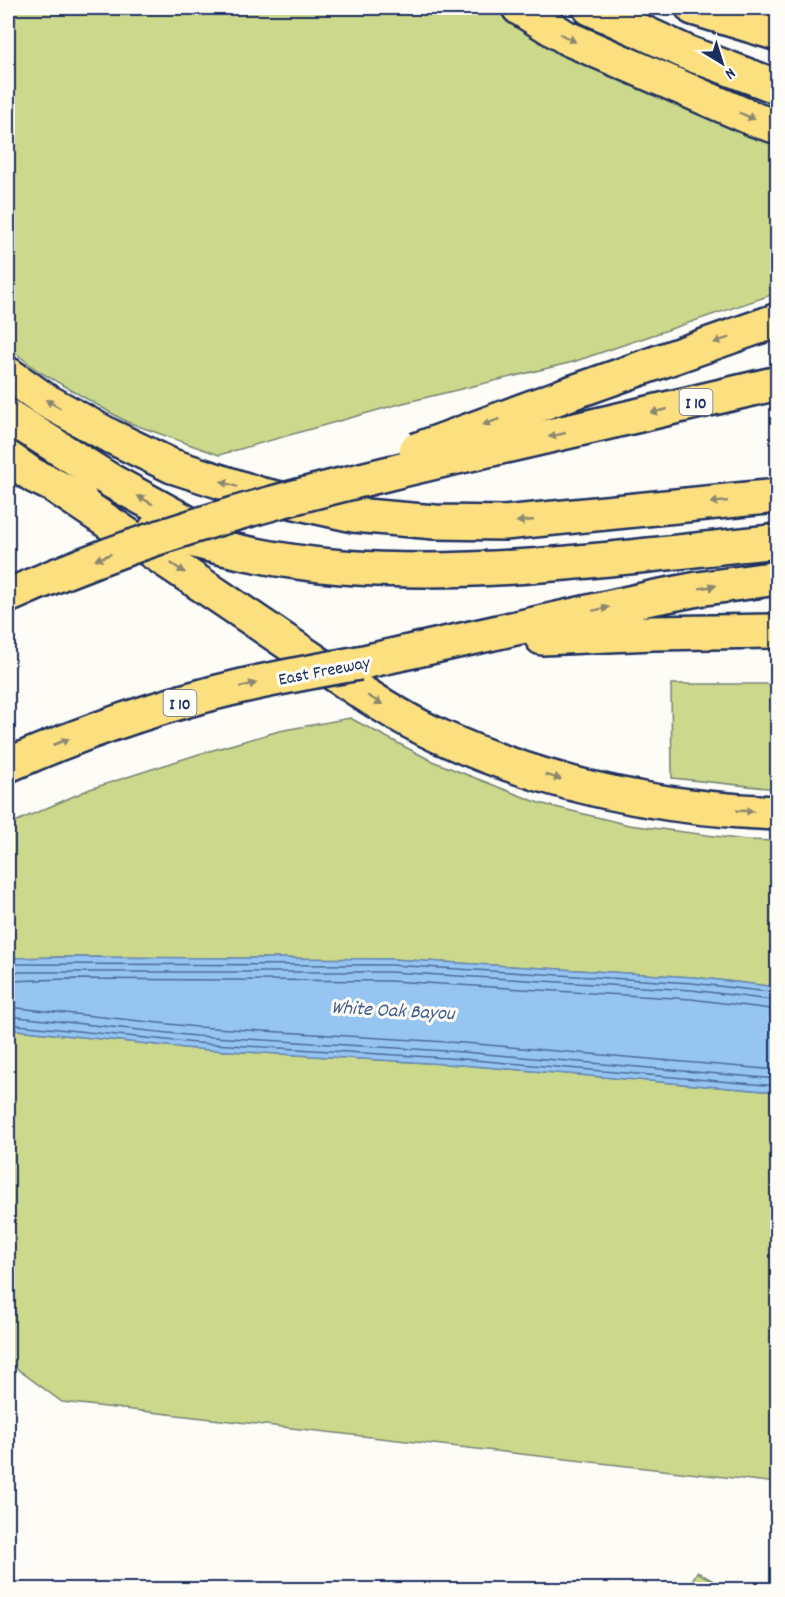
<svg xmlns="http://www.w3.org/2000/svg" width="785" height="1597" font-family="Dekko,sans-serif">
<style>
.green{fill:#ccd88b;stroke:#748474;stroke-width:1.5}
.water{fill:#96c5f1;stroke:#6589b6;stroke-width:1.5}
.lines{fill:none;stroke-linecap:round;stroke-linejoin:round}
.shore{stroke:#4c6b99;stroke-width:1.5}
.highway-casing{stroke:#1b2f5e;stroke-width:38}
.highway{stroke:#fce080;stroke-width:33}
.highway-bridge-casing{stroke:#1b2f5e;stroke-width:38;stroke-linecap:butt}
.highway-bridge{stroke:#fce080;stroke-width:33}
.oneway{fill:#8c886f}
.labels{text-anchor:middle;stroke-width:6;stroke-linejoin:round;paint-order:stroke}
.shield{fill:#fdfcf7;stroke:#5f6c8c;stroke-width:1.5}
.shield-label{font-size:16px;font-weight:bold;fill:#1b2f5e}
.street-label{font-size:18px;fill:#1b2f5e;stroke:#fdfcf7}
.water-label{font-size:20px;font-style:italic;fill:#405c8a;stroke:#fdfcf7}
</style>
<rect width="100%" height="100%" fill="#fdfcf7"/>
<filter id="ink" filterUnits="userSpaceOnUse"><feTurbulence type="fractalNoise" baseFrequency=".0167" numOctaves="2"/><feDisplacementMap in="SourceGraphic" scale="12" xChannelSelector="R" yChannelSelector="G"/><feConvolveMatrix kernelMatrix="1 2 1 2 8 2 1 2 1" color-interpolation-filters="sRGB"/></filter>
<g filter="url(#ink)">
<g class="green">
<polygon points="8,8 489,8 770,138 777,144 777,293 573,362 403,403 219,455 127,422 38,371 8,347"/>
<polygon points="671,684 777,684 777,789 672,778"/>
<polygon points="350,718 432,761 539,803 629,825 746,840 777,841 777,987 693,977 391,959 67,957 8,958 8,825 90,789 199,754 279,731"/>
<polygon points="8,1029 195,1049 462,1065 777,1092 777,1483 62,1402 8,1362"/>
<polygon points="697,1572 728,1589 687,1589"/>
</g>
<polygon class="water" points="67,957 391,959 693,977 777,987 777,1092 462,1065 195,1049 8,1029 8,958"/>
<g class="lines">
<g class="shore">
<polyline points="8,964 390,965 692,983 778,993"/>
<polyline points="8,972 390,972 692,990 778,1001"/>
<polyline points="8,981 68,979 390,981 691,999 778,1010"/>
<polyline points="8,1007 197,1027 464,1043 778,1070"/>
<polyline points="8,1016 196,1036 463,1052 778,1079"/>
<polyline points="8,1024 196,1043 463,1059 778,1086"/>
</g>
<g class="highway-casing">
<g id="highway">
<polyline points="519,8 567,38 756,120 778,127"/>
<polyline points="590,8 688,53 778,87"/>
<polyline points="693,8 778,34"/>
<polyline points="8,374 45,400 108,435 172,466 259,494 353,515 435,522 504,523 778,496"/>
<polyline points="565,395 778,320"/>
<polyline points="8,416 111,481 197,528"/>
<polyline points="614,421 778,383"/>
<polyline points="8,458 34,476 80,498"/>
<path d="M 59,489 C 135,540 210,590 285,641 C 335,674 385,711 439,736 C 546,785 661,809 778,813"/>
<path d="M 155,530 C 215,548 279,562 342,567 C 487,578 633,556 778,541"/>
<polyline points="542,638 653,633 778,631"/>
<polyline points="359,663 651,598 698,589 778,578"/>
</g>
</g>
<use href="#highway" class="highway"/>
<g class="highway-bridge-casing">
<g id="highway-bridge">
<polyline points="416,450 565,395"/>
<path d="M 8,596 C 200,509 410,469 614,421"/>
<path d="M 8,765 C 83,732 161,705 242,686 C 281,677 320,670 359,663"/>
</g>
</g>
<use href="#highway-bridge" class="highway-bridge"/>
</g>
<defs><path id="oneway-solid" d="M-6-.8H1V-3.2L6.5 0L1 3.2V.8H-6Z" transform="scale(1.5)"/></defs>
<g class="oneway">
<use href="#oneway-solid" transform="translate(568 38) rotate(27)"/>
<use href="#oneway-solid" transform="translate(747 116) rotate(23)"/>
<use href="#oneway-solid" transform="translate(722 340) rotate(161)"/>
<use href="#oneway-solid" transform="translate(53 404) rotate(-150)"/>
<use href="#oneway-solid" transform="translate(659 411) rotate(167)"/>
<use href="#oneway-solid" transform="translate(491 422) rotate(160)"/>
<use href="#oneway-solid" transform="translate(557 435) rotate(167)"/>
<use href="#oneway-solid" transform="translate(229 484) rotate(-162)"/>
<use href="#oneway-solid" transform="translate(145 500) rotate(-151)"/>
<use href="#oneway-solid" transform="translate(719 502) rotate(174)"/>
<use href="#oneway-solid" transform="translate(525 521) rotate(174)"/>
<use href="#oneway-solid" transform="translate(103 557) rotate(159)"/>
<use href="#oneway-solid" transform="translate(178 568) rotate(34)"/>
<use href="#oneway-solid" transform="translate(708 587) rotate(-9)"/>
<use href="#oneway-solid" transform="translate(601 609) rotate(-12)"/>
<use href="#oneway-solid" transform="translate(248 685) rotate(-12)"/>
<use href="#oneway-solid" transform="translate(375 700) rotate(30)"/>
<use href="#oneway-solid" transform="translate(61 742) rotate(-21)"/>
<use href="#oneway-solid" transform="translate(553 777) rotate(17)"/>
<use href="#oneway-solid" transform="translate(745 811) rotate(2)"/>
</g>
</g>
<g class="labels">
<g class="shield">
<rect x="679.5" y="389" width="33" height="26" rx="4.5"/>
<rect x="163.5" y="690" width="33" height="26" rx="4.5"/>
</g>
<g class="shield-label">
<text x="696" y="408">I 10</text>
<text x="180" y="709">I 10</text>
</g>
<g class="street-label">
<text transform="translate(324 670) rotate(-11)" y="6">East Freeway</text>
</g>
<g class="water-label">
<text transform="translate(393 1009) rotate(3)" y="7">White Oak Bayou</text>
</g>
</g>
<rect width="785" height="1597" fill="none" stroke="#fdfcf7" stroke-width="30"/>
<rect x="15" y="15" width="755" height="1567" fill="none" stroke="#1b2f5e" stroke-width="2" filter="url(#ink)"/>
<g transform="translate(722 63) rotate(142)" stroke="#fdfcf7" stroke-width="4.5" paint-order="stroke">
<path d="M0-4.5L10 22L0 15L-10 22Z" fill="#1b2f5e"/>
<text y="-9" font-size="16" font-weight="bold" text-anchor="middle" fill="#1b2f5e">N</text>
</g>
</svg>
